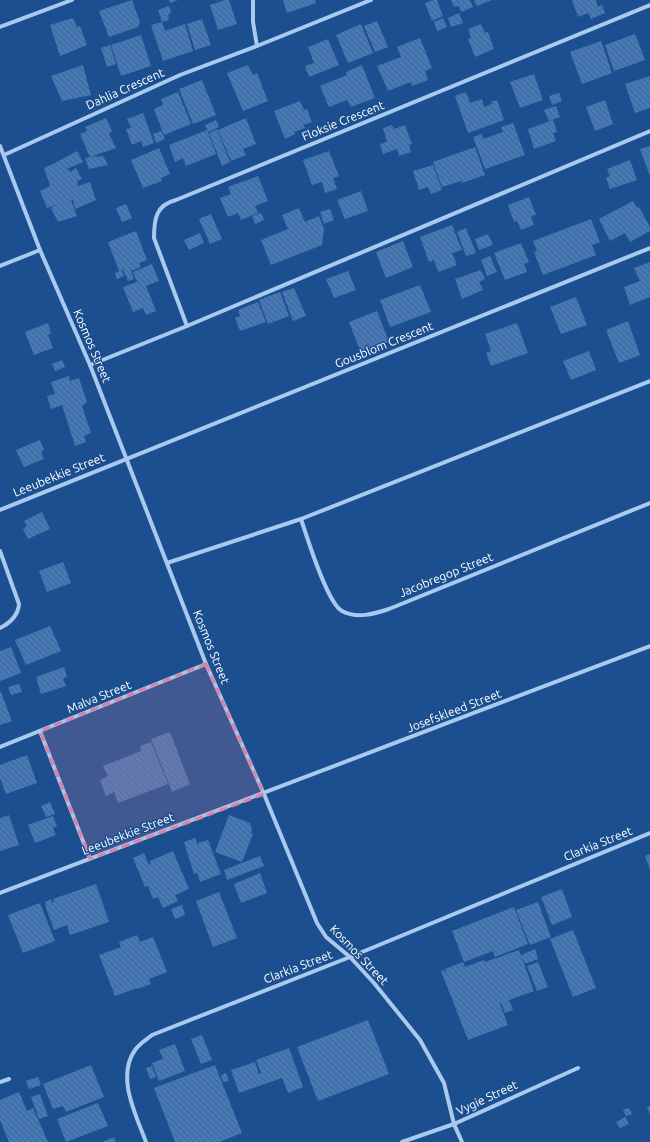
<svg xmlns="http://www.w3.org/2000/svg" width="650" height="1142" font-family="Ubuntu,sans-serif">
<style>
.building{fill:url(#building-back-hatch)}
.lines{fill:none;stroke-linecap:round;stroke-linejoin:round}
.minor{stroke:#a9c9ee;stroke-width:4}
.marked{fill:#dd80a5;fill-opacity:0.2;stroke:#dd80a5;stroke-width:3;stroke-dasharray:8 5;stroke-linejoin:round}
.labels{text-anchor:middle;stroke-width:3;stroke-linejoin:round;paint-order:stroke}
.street-label{font-size:12px;fill:#fff;stroke:#1b4f8f}
</style>
<defs>
<pattern id="building-back-hatch" width="6" height="6" patternUnits="userSpaceOnUse"><rect width="6" height="6" fill="#4478b7"/><path d="M-1 5l2 2M0 0l6 6M5-1l2 2" fill="none" stroke="#486282"/></pattern>
</defs>
<rect width="100%" height="100%" fill="#1b4f8f"/>
<g class="building">
<polygon points="132,0 140,22 138,27 109,37 99,11"/>
<polygon points="169,0 178,0 170,3"/>
<polygon points="225,0 229,0 237,24 218,30 210,5"/>
<polygon points="283,0 315,0 316,3 287,13"/>
<polygon points="434,0 437,0 443,16 432,21 425,3"/>
<polygon points="451,0 470,0 473,7 461,12 459,6 454,7"/>
<polygon points="474,0 492,0 477,6"/>
<polygon points="572,0 596,0 598,7 602,5 605,13 591,19 588,13 578,17"/>
<polygon points="169,6 171,13 168,15 169,20 162,22 158,10"/>
<polygon points="459,13 463,23 451,27 448,18"/>
<polygon points="73,18 77,27 80,26 87,45 60,56 50,25"/>
<polygon points="443,18 447,27 437,31 434,22"/>
<polygon points="202,19 211,45 195,50 187,24"/>
<polygon points="377,21 388,47 375,52 364,26"/>
<polygon points="162,22 165,31 185,24 193,51 163,61 151,25"/>
<polygon points="361,24 373,53 348,63 336,35"/>
<polygon points="481,24 485,33 488,32 494,49 475,57 468,39 471,38 468,29"/>
<polygon points="635,34 645,60 614,71 605,45"/>
<polygon points="141,35 151,66 121,76 111,45"/>
<polygon points="420,38 432,68 425,71 428,80 412,86 411,82 388,91 377,66 401,57 397,47"/>
<polygon points="328,39 339,65 309,77 305,66 314,63 308,47"/>
<polygon points="601,41 612,73 582,84 570,52"/>
<polygon points="110,45 116,64 107,67 101,48"/>
<polygon points="83,65 91,95 62,101 51,76"/>
<polygon points="248,65 253,75 257,73 268,101 243,111 227,73"/>
<polygon points="362,65 375,98 351,107 347,100 329,107 320,86 347,75 346,72"/>
<polygon points="534,74 543,100 520,108 510,82"/>
<polygon points="650,76 650,108 635,113 625,84"/>
<polygon points="202,80 216,115 193,124 179,89"/>
<polygon points="178,92 191,124 164,135 154,109 163,105 161,99"/>
<polygon points="466,92 470,103 482,99 484,107 492,104 491,102 497,100 504,120 468,133 455,96"/>
<polygon points="559,93 562,101 552,105 549,96"/>
<polygon points="605,100 613,124 595,131 586,107"/>
<polygon points="300,101 304,110 307,109 312,122 303,125 305,128 294,132 295,134 285,139 274,111"/>
<polygon points="556,106 560,117 549,121 544,110"/>
<polygon points="143,113 154,143 143,147 141,141 132,145 126,129 131,128 127,119"/>
<polygon points="106,118 112,131 109,134 116,148 90,157 103,156 108,165 89,169 85,158 90,157 80,134 87,131 85,127"/>
<polygon points="246,118 256,144 243,149 246,155 231,161 218,130"/>
<polygon points="216,120 219,127 208,132 205,125"/>
<polygon points="553,120 557,132 553,133 556,141 534,149 528,129"/>
<polygon points="513,123 525,155 485,169 473,137 482,134 483,139 503,132 501,127"/>
<polygon points="392,125 394,129 405,125 412,144 409,145 411,152 399,156 397,149 383,154 380,144 387,142 383,128"/>
<polygon points="217,129 230,162 222,166 209,133"/>
<polygon points="207,130 216,154 186,166 183,158 175,162 169,145"/>
<polygon points="161,131 165,139 156,143 153,134"/>
<polygon points="650,146 650,176 640,149"/>
<polygon points="475,147 485,175 462,183 461,181 442,187 433,162"/>
<polygon points="159,148 170,174 161,178 162,181 143,188 131,160"/>
<polygon points="77,151 83,162 64,170 69,169 70,172 76,168 82,179 77,181 78,186 90,182 96,200 75,209 73,200 71,200 77,216 58,222 51,208 56,205 47,208 40,191 50,186 44,168 57,162"/>
<polygon points="329,151 339,176 333,178 337,189 325,193 322,182 312,185 303,160"/>
<polygon points="630,160 637,180 610,189 606,178 610,176 607,169"/>
<polygon points="433,165 442,190 431,194 428,187 419,190 413,171"/>
<polygon points="258,176 268,201 255,206 258,213 241,220 238,213 228,217 220,198 231,194 228,187"/>
<polygon points="361,191 368,211 345,219 337,200"/>
<polygon points="529,197 536,215 531,216 534,225 521,230 517,221 514,222 508,205"/>
<polygon points="633,201 637,208 639,207 650,227 650,231 630,242 625,233 610,241 599,219"/>
<polygon points="126,204 132,218 122,222 116,208"/>
<polygon points="299,208 305,222 319,216 324,229 322,245 271,265 261,240 288,229 282,215"/>
<polygon points="330,209 334,220 324,224 320,212"/>
<polygon points="261,213 264,220 255,224 252,216"/>
<polygon points="211,214 222,239 210,244 199,219"/>
<polygon points="591,219 600,242 592,245 596,255 543,275 534,252 537,251 533,241"/>
<polygon points="452,225 462,250 452,253 457,265 438,272 434,260 429,262 420,237"/>
<polygon points="466,228 476,253 466,256 457,232"/>
<polygon points="136,231 147,260 139,263 141,267 131,271 134,279 128,281 123,269 119,271 108,242"/>
<polygon points="200,233 204,243 189,250 184,240"/>
<polygon points="488,234 493,245 479,250 475,239"/>
<polygon points="403,241 413,267 386,278 376,252"/>
<polygon points="521,243 529,262 524,264 527,272 505,280 494,253"/>
<polygon points="490,256 497,272 487,276 481,260"/>
<polygon points="650,262 650,297 630,305 624,287 640,281 634,268"/>
<polygon points="152,264 159,281 146,286 156,311 146,315 143,308 133,312 123,287 137,282 133,272"/>
<polygon points="122,270 124,276 117,279 115,273"/>
<polygon points="481,270 485,279 479,282 483,290 462,299 455,279"/>
<polygon points="348,271 356,290 334,298 326,279"/>
<polygon points="420,285 431,312 390,327 380,300"/>
<polygon points="294,288 306,316 293,321 282,292"/>
<polygon points="280,292 289,316 268,324 259,300"/>
<polygon points="576,297 587,325 561,334 550,307"/>
<polygon points="258,302 266,322 240,331 235,318 240,316 238,310"/>
<polygon points="377,311 389,342 361,353 349,322"/>
<polygon points="628,321 640,355 619,363 606,330"/>
<polygon points="48,323 51,333 48,335 53,348 34,355 25,332"/>
<polygon points="517,323 528,353 491,366 486,353 491,351 485,334"/>
<polygon points="589,351 596,370 571,380 563,361"/>
<polygon points="62,360 65,367 55,371 52,364"/>
<polygon points="69,376 70,381 79,378 87,402 82,406 91,433 84,436 86,442 75,446 62,405 51,409 47,396 55,394 51,382"/>
<polygon points="40,440 44,450 41,452 44,459 24,467 16,450"/>
<polygon points="42,512 50,529 28,539 23,529 27,526 24,521"/>
<polygon points="63,562 71,583 47,592 39,571"/>
<polygon points="50,626 61,651 26,665 15,640"/>
<polygon points="11,647 21,673 0,681 0,651"/>
<polygon points="64,667 67,677 63,678 66,686 41,694 36,677"/>
<polygon points="19,684 22,692 11,695 8,687"/>
<polygon points="0,692 1,692 12,721 0,725"/>
<polygon points="170,732 190,784 172,792 151,739"/>
<polygon points="151,742 168,784 118,803 114,792 106,796 100,780 108,776 103,766 141,751 140,746"/>
<polygon points="27,755 37,783 6,794 0,778 0,765"/>
<polygon points="50,802 55,814 46,817 41,806"/>
<polygon points="9,815 19,845 0,851 0,818"/>
<polygon points="229,815 250,823 252,830 251,833 253,834 242,862 215,852"/>
<polygon points="53,816 57,826 53,828 56,835 35,843 28,825"/>
<polygon points="195,838 199,848 198,843 208,840 221,874 200,882 197,873 194,874 184,842"/>
<polygon points="173,851 189,889 175,895 178,901 163,908 158,897 153,899 148,886 145,887 133,858 144,853 149,865 151,864 150,861"/>
<polygon points="650,854 650,870 645,856"/>
<polygon points="260,856 264,866 227,880 224,870"/>
<polygon points="260,873 267,893 241,903 234,884"/>
<polygon points="96,884 109,922 70,935 67,925 54,930 45,905 46,905 45,902 51,899 52,903 54,902 53,899"/>
<polygon points="562,889 572,917 552,925 541,897"/>
<polygon points="219,892 237,938 213,947 196,901"/>
<polygon points="538,902 551,937 530,945 516,910"/>
<polygon points="40,903 55,941 23,953 8,915"/>
<polygon points="182,905 185,915 175,919 171,909"/>
<polygon points="514,907 528,944 495,957 493,951 464,962 452,931"/>
<polygon points="573,930 596,988 573,997 550,939"/>
<polygon points="137,935 140,942 153,937 167,972 149,979 151,984 137,989 137,988 115,996 99,955 121,947 119,942"/>
<polygon points="535,949 538,959 525,964 521,955"/>
<polygon points="519,950 534,991 509,1000 513,1010 505,1013 501,1003 500,1004 508,1025 468,1040 441,971 444,970 447,974 445,969 463,962 465,967 484,960 485,962"/>
<polygon points="538,962 548,987 537,991 527,966"/>
<polygon points="368,1020 389,1074 318,1101 297,1047"/>
<polygon points="202,1035 212,1060 201,1064 191,1039"/>
<polygon points="175,1044 185,1071 159,1081 152,1063 163,1059 159,1050"/>
<polygon points="289,1048 303,1087 288,1093 282,1078 239,1093 231,1070 255,1062 259,1074 261,1073 256,1060"/>
<polygon points="91,1065 104,1097 66,1112 63,1106 53,1109 43,1084"/>
<polygon points="215,1065 242,1133 219,1142 175,1142 154,1088"/>
<polygon points="152,1066 156,1077 150,1079 146,1068"/>
<polygon points="226,1073 229,1081 223,1082 221,1075"/>
<polygon points="38,1077 41,1085 29,1089 26,1081"/>
<polygon points="19,1092 27,1111 33,1108 48,1142 9,1142 0,1120 0,1100"/>
<polygon points="40,1094 48,1116 39,1119 31,1097"/>
<polygon points="98,1103 108,1126 66,1142 57,1119"/>
<polygon points="650,1106 650,1115 647,1107"/>
<polygon points="629,1108 632,1114 626,1116 623,1110"/>
<polygon points="625,1117 629,1124 620,1128 616,1122"/>
<polygon points="114,1137 116,1142 102,1142"/>
</g>
<g class="lines">
<g class="minor">
<polyline points="0,27 72,0"/>
<polyline points="257,46 371,0"/>
<polyline points="0,146 40,250 90,365 206,664 264,794 317,923 326,937 350,957 374,983 420,1040 444,1083 454,1124 462,1142"/>
<polyline points="4,155 180,75 257,46 253,22 253,0"/>
<polyline points="0,266 40,250"/>
<path d="M 187,326 L 154,238 C 154,219 156,205 176,200 L 650,5"/>
<polyline points="90,365 187,326 650,131"/>
<polyline points="0,510 650,248"/>
<path d="M 301,519 C 307,537 327,603 342,611 C 357,619 374,614 389,609 L 650,503"/>
<path d="M 0,551 L 19,604 C 18,616 10,623 0,628"/>
<polyline points="167,563 301,519 650,381"/>
<polyline points="40,731 90,859"/>
<polyline points="0,747 206,664"/>
<polyline points="0,893 650,646"/>
<polyline points="0,1082 9,1079"/>
<path d="M 146,1142 C 136,1115 116,1077 135,1050 C 140,1043 146,1040 152,1035 L 350,957 L 650,833"/>
<polyline points="402,1142 454,1124 578,1068"/>
</g>
</g>
<path class="marked" d="M 206,664 L 264,794 L 90,859 L 40,731 Z"/>
<g class="labels">
<g class="street-label">
<text transform="translate(125 89) rotate(-24)" y="4">Dahlia Crescent</text>
<text transform="translate(343 121) rotate(-22)" y="4">Floksie Crescent</text>
<text transform="translate(384 345) rotate(-22)" y="4">Gousblom Crescent</text>
<text transform="translate(92 346) rotate(67)" y="4">Kosmos Street</text>
<text transform="translate(59 475) rotate(-22)" y="4">Leeubekkie Street</text>
<text transform="translate(446 575) rotate(-22)" y="4">Jacobregop Street</text>
<text transform="translate(211 647) rotate(68)" y="4">Kosmos Street</text>
<text transform="translate(99 697) rotate(-22)" y="4">Malva Street</text>
<text transform="translate(454 711) rotate(-21)" y="4">Josefskleed Street</text>
<text transform="translate(128 834) rotate(-21)" y="4">Leeubekkie Street</text>
<text transform="translate(598 844) rotate(-22)" y="4">Clarkia Street</text>
<text transform="translate(359 955) rotate(46)" y="4">Kosmos Street</text>
<text transform="translate(298 967) rotate(-21)" y="4">Clarkia Street</text>
<text transform="translate(487 1098) rotate(-25)" y="4">Vygie Street</text>
</g>
</g>
</svg>
